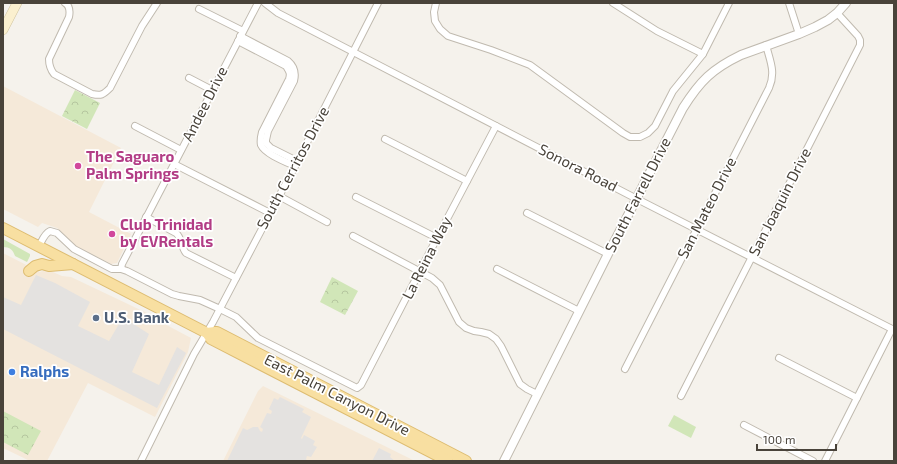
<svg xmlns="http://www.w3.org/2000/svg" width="897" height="464" font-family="'Exo 2',sans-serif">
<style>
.commercial{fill:#f5e9d9}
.grass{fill:#d1e6b8}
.forest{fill:url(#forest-crowns)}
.parking{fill:#e4e2e0}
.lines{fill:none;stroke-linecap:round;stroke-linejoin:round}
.minor-casing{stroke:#c0baaf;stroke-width:8}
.tertiary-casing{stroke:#c0baaf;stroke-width:10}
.secondary-casing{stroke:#d1c49e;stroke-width:10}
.primary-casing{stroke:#ddbc71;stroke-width:12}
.minor{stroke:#fff;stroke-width:6}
.tertiary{stroke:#fff;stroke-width:8}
.secondary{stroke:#fbf0cf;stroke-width:9}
.primary{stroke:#f8dfa1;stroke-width:10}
.hotel-dot{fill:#d1479c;stroke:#fff;stroke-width:1.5}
.service-dot{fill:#5c6f8a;stroke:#fff;stroke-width:1.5}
.shop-dot{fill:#3f7fe0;stroke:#fff;stroke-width:1.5}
.labels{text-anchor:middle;stroke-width:3.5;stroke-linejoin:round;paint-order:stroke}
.street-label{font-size:15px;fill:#49433a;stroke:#fff}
.hotel-label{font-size:15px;font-weight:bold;fill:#b23c85;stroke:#fff;text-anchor:start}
.service-label{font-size:15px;font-weight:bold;fill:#4e5e75;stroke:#fff;text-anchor:start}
.shop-label{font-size:15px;font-weight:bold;fill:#366cbe;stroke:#fff;text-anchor:start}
</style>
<defs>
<pattern id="forest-crowns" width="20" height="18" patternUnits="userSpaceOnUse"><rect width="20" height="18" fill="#d1e6b8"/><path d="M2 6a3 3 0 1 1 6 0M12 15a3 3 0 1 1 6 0" fill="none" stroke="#b5c69f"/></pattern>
</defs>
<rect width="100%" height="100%" fill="#f5f2ec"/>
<g class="commercial">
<polygon points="3,86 121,148 89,212 131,234 117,263 111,264 75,246 57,228 42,223 38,227 3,209"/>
<polygon points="3,253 40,272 46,269 62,276 71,277 149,314 159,321 191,338 188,352 155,417 88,383 47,461 30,461 3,448"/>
<polygon points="263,386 415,461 223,461 258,391"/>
</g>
<g class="grass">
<path d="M 3,239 L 30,254 L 30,256 L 27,262 L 15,256 C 13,250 10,247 3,247 Z"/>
<polygon points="674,415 696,427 691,438 668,426"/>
</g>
<g class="forest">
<polygon points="75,90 100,103 87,129 62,116"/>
<polygon points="332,277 358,291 345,315 320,302"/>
<polygon points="3,411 41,431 28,455 3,442"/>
</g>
<g class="parking">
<polygon points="36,275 55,283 90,302 78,326 109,341 119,324 132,323 149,334 132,372 159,385 177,347 186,353 157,408 3,329 3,297 21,305"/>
<polygon points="280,397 304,409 302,412 311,417 301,438 302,439 304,435 315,441 313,445 317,447 311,457 307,456 306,459 307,461 227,461 243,428 247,430 253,427 258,427 260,431 262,432 263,429 260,427 267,413 271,414 272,411 269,409 274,398 278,400"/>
<polygon points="379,448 391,454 390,457 395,461 372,461"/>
</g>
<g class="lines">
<g class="minor-casing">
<g id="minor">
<path d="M 65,3 C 70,6 70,12 69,17 L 49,59 C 49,65 50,69 54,74 L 92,94 C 101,96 103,95 110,88 L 142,26 L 157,3"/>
<polyline points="265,3 278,13 637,199 894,330"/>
<polyline points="436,3 434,12 435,21 440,29 448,36 491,50 530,65 623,133 630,137 640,137 648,133 655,126 673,91 703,54 729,3"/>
<polyline points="613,3 657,31 703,54"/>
<polyline points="789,3 799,34"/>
<polyline points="199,9 243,31"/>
<path d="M 240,36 L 288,61 C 295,67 296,73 294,81 L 268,131 L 266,140 L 266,143 L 271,148 L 297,161"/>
<path d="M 238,41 L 286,66 C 289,71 291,73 289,79 L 262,132 C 261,136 260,141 261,145 C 265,154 286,162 295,166"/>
<polyline points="189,78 212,90"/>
<polyline points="135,126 181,150"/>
<polyline points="385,139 467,181"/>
<polyline points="174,164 270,213"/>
<polyline points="279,196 327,222"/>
<polyline points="356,197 437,238"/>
<polyline points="527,213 608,254"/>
<path d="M 146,217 L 176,233 C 182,238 181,247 186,253 L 236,278"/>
<polyline points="353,236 432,278 440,285 459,322 466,328 474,331 481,332 489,334 496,339 501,346 520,384 527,389 537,394"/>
<path d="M 39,246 C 42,241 44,234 50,231 L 57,233 L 74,249 L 112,269 L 121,269 L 127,271 L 172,294 L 179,296 L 200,300 L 220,309 L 236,317 L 258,338 L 357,388 L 361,385 L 437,238 L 496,126"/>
<polyline points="121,269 122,264 258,3"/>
<polyline points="497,269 579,311"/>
<polyline points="779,358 857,398"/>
<path d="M 625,369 L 769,88 C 776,72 770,61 766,45"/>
<polyline points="681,396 860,45 860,40 858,36 837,13"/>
<polyline points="744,425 813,461"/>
<polyline points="141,461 194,354 213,322 295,166 378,3"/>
<polyline points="825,461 892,329"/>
</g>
</g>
<g class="tertiary-casing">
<path id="tertiary" d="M 504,461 L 608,254 L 683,108 C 700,81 712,69 741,55 L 799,34 L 815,27 L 828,20 L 837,13 L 846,3"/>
</g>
<g class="secondary-casing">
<polyline id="secondary" points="3,30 17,3"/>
</g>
<g class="primary-casing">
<g id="primary">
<polyline points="3,228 207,333 215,332 217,332 466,461"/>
<polyline points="29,271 35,266 42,264 49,266 73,264"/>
<polyline points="207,333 211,339 448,461"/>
</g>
</g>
<use href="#minor" class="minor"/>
<use href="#tertiary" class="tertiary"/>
<use href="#secondary" class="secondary"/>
<use href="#primary" class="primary"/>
</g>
<g class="hotel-dot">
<circle cx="78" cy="166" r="4"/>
<circle cx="112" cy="234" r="4"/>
</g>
<circle class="service-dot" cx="96" cy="318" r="4"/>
<circle class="shop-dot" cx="12" cy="372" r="4"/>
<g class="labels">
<g class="street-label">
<text transform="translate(205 104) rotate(-63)" y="5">Andee Drive</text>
<text transform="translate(293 168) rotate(-62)" y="5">South Cerritos Drive</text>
<text transform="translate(578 168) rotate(27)" y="5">Sonora Road</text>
<text transform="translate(638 195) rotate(-63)" y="5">South Farrell Drive</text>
<text transform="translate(780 202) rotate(-63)" y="5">San Joaquin Drive</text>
<text transform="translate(707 208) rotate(-63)" y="5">San Mateo Drive</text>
<text transform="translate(427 258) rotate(-63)" y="5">La Reina Way</text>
<text transform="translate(337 395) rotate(27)" y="5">East Palm Canyon Drive</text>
</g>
<g class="hotel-label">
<text x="86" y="162">The Saguaro<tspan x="86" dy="17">Palm Springs</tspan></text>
<text x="120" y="230">Club Trinidad<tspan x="120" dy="17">by EVRentals</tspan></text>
</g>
<g class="service-label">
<text x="104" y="323">U.S. Bank</text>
</g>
<g class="shop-label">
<text x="20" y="377">Ralphs</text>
</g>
</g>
<rect width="897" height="464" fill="none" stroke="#49433a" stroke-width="8"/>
<path d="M757 444v6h79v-6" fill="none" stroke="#49433a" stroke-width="2"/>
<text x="763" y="444" font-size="12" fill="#49433a" stroke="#ffffff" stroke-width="3" paint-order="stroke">100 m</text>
</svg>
